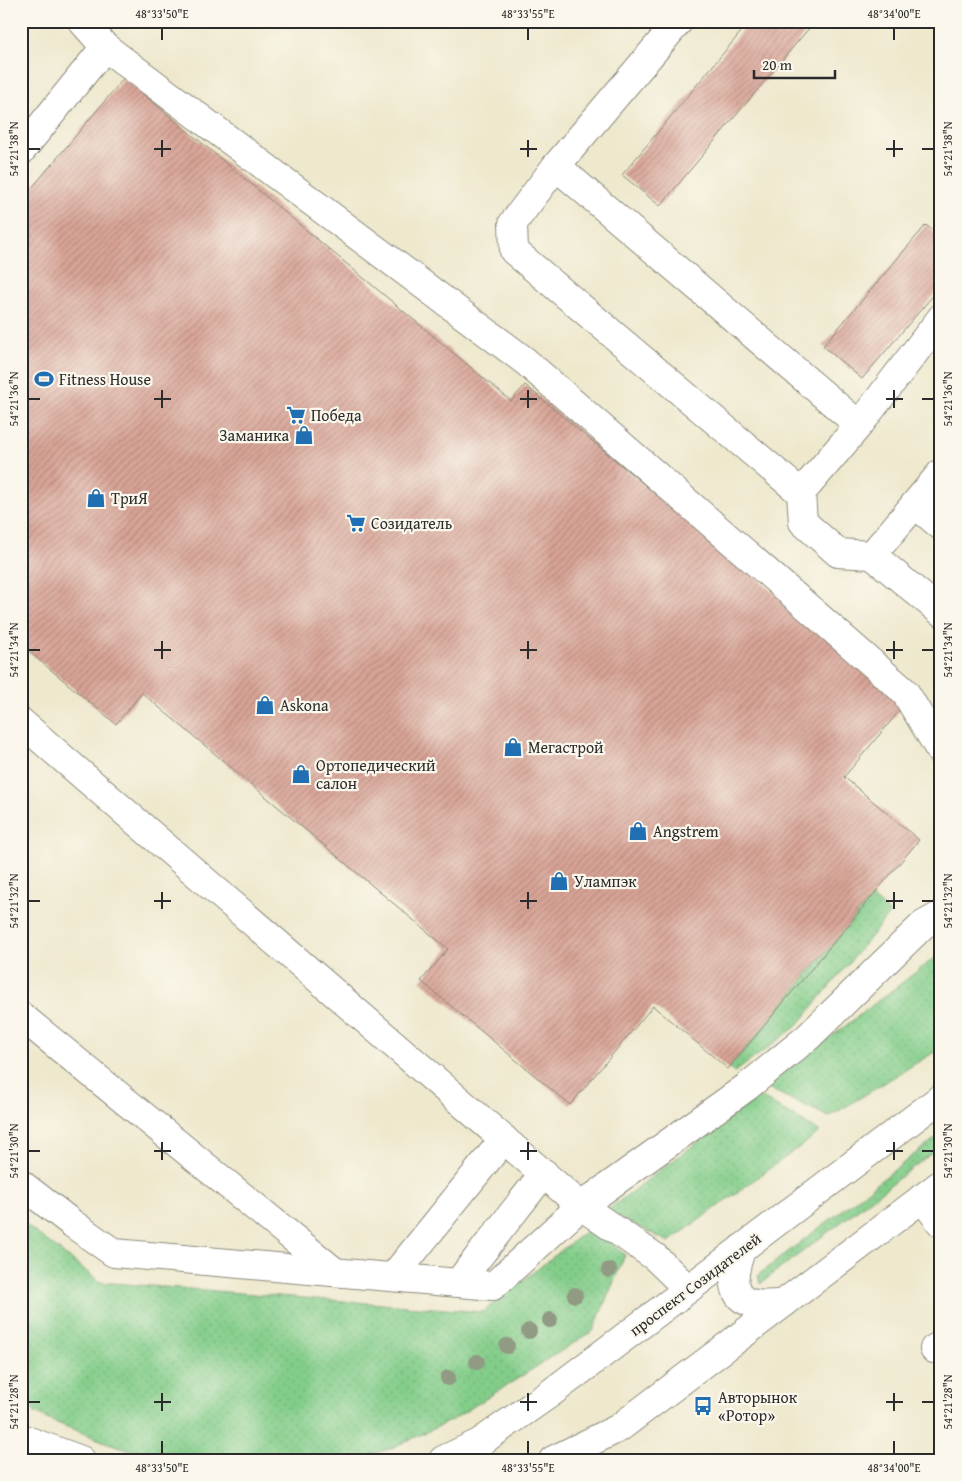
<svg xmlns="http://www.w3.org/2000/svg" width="962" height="1481" font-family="'Gentium Book Plus',serif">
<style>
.grass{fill:url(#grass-dots);stroke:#577c5a}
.building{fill:url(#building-hatch)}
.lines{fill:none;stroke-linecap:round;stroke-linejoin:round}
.minor-casing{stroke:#8c8a7c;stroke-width:30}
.major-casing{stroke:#8c8a7c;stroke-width:30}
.minor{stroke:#fff;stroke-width:28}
.major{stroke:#fff;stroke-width:28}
.tree{fill:#919b84}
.ticks{fill:none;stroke:#2b2b2b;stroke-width:2}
.labels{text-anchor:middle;stroke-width:4.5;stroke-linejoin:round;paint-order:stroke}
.poi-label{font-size:16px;fill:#2b2b2b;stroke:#fbf7ec;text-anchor:start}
.street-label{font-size:16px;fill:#2b2b2b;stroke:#fbf7ec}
.neatline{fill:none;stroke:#2b2b2b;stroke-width:2}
.ticks-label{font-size:12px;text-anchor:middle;fill:#2b2b2b}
</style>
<defs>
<pattern id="grass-dots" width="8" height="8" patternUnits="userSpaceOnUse" patternTransform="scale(1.25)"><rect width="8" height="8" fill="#83cd8a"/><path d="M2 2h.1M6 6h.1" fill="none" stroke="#71b077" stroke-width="1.8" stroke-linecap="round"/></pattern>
<pattern id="building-hatch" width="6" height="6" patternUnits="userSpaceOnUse" patternTransform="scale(1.25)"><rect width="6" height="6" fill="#d9a497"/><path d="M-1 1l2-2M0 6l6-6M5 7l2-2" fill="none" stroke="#b0867b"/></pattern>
</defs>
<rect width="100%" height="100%" fill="#fbf7ec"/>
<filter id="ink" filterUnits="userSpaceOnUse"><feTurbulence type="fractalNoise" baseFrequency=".02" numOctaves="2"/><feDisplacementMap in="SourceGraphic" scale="10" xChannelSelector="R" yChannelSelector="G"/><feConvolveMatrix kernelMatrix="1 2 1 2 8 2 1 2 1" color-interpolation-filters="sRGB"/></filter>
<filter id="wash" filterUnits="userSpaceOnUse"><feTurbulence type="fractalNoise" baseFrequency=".0096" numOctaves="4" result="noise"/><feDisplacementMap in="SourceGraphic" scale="20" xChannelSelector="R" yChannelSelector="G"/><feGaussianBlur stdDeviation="1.12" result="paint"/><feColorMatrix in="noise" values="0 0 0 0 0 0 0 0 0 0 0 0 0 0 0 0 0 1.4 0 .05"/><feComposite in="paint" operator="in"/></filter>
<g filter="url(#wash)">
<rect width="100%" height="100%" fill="#eee8cd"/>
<g class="grass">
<polygon points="872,897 890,913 797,1026 735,1072 728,1069"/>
<polygon points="941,953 941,1048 829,1117 765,1087"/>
<polygon points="759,1096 820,1132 669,1242 606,1211"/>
<polygon points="941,1134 941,1146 760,1284 758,1275"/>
<polygon points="21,1221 100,1282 483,1312 591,1227 625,1255 593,1331 452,1420 392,1448 355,1460 168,1460 154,1457 108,1443 47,1419 35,1413 21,1388"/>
</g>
<g id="blocks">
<g class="building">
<polygon points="750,21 815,21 660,206 622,175"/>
<polygon points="124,78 511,401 525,385 906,703 844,777 919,840 728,1069 653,1006 570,1105 421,981 448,949 142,693 116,724 21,645 21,201"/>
<polygon points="926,225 941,237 941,286 862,379 823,346"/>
</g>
</g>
</g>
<g filter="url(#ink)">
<use href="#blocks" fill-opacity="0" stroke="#8c8a7c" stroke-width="1"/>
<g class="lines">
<g class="minor-casing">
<g id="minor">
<polyline points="82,21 105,47"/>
<polyline points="21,151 105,47 525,361 905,692 941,752"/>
<polyline points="556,166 679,21"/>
<polyline points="859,425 556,166 513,223 514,251 801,493 859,425 941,318"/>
<polyline points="941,473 915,504 941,526"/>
<polyline points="801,493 803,522 838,553 872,555"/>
<polyline points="915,504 872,555 941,612"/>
<polyline points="21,722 581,1206 655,1257 688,1289"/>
<polyline points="21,1016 335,1272"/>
<polyline points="21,1184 73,1224 114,1253 493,1286 581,1206 748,1086 808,1037 923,925 941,915"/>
<polyline points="922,1198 941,1223"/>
<polyline points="393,1277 504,1139"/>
<polyline points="458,1283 544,1173"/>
<polyline points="934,1349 941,1345"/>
</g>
</g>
<g class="major-casing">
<g id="major">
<path d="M 742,1248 C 725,1293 736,1310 784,1303"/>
<polyline points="21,1438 81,1460"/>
<polyline points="443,1460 479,1443 548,1395 941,1098"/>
<polyline points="553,1460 619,1428 941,1184"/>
</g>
</g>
<use href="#minor" class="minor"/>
<use href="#major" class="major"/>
</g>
<g class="tree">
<circle cx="609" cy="1270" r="8"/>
<circle cx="575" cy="1295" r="8"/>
<circle cx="550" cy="1320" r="8"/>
<circle cx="529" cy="1331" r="8"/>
<circle cx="507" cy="1346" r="8"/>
<circle cx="477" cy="1362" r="8"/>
<circle cx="448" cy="1378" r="8"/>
</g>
</g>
<path class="ticks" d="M 162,28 L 162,40M 528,28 L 528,40M 894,28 L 894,40M 162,140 L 162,157M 528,140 L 528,157M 894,140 L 894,157M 28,149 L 40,149M 154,149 L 171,149M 520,149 L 537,149M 886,149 L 903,149M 922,149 L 934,149M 162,390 L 162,408M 528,390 L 528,408M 894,390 L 894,408M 28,399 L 40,399M 154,399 L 171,399M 520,399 L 537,399M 886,399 L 903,399M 922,399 L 934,399M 162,641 L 162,659M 528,641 L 528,659M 894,641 L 894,659M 28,650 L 40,650M 154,650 L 171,650M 520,650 L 537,650M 886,650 L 903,650M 922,650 L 934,650M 162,892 L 162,909M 528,892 L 528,909M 894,892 L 894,909M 28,901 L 40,901M 154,901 L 171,901M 520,901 L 537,901M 886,901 L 903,901M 922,901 L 934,901M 162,1142 L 162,1160M 528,1142 L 528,1160M 894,1142 L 894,1160M 28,1151 L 40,1151M 154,1151 L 171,1151M 520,1151 L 537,1151M 886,1151 L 903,1151M 922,1151 L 934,1151M 162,1393 L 162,1411M 528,1393 L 528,1411M 894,1393 L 894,1411M 28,1402 L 40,1402M 154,1402 L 171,1402M 520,1402 L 537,1402M 886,1402 L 903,1402M 922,1402 L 934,1402M 162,1441 L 162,1454M 528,1441 L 528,1454M 894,1441 L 894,1454"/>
<defs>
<g id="stadium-bare" transform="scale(1.5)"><path d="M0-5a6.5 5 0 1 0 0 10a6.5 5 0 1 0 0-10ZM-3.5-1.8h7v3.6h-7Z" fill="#1f6fb2" stroke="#fbf7ec" stroke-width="2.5" paint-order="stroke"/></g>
<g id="supermarket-bare" transform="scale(1.5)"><path d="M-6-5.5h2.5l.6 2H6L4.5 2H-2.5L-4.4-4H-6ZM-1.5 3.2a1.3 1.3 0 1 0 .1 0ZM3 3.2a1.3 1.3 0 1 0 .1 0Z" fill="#1f6fb2" stroke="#fbf7ec" stroke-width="2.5" paint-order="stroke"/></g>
<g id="shop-bare" transform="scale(1.5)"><path d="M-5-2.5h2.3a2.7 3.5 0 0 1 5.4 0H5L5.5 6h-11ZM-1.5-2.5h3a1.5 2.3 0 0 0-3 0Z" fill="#1f6fb2" stroke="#fbf7ec" stroke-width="2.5" paint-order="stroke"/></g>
<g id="bus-bare" transform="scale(1.5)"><path d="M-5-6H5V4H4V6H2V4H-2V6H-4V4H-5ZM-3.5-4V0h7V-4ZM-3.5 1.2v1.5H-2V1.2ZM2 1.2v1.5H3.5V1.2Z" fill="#1f6fb2" stroke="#fbf7ec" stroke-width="2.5" paint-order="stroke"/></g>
</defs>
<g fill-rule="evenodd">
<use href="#stadium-bare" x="44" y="379"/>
<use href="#supermarket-bare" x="296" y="415"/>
<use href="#shop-bare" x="304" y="435"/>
<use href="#shop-bare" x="96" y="498"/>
<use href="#supermarket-bare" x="356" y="523"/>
<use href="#shop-bare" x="265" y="705"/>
<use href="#shop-bare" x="513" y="747"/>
<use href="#shop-bare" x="301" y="774"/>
<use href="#shop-bare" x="638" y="831"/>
<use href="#shop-bare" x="559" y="881"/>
<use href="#bus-bare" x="703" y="1406"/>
</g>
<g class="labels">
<g class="poi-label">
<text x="59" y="385">Fitness House</text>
<text x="311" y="421">Победа</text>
<text x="289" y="441" text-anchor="end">Заманика</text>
<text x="111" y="504">ТриЯ</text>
<text x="371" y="529">Созидатель</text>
<text x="280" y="711">Askona</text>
<text x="528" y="753">Мегастрой</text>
<text x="316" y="771">Ортопедический<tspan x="316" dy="18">салон</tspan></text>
<text x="653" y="837">Angstrem</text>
<text x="574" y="887">Улампэк</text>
<text x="718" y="1403">Авторынок<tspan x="718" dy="18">«Ротор»</tspan></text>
</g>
<g class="street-label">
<text transform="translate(695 1284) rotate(-37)" y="6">проспект Созидателей</text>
</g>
</g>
<rect width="962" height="1481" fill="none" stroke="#fbf7ec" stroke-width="55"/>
<path d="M754 70v8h81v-8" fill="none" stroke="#2b2b2b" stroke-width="2.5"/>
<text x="762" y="70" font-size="15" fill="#2b2b2b" stroke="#fbf7ec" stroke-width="4" paint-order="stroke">20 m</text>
<rect x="28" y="28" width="906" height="1426" class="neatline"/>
<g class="ticks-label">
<text x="162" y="18">48°33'50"E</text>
<text x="528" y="18">48°33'55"E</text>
<text x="894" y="18">48°34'00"E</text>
<text transform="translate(14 149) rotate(-90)" y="4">54°21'38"N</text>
<text transform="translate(948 149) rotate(-90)" y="4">54°21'38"N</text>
<text transform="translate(14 399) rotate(-90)" y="4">54°21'36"N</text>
<text transform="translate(948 399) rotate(-90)" y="4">54°21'36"N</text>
<text transform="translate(14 650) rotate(-90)" y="4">54°21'34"N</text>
<text transform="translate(948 650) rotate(-90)" y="4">54°21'34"N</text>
<text transform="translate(14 901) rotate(-90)" y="4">54°21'32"N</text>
<text transform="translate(948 901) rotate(-90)" y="4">54°21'32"N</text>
<text transform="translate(14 1151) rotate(-90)" y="4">54°21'30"N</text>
<text transform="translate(948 1151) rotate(-90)" y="4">54°21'30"N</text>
<text transform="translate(14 1402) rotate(-90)" y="4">54°21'28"N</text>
<text transform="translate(948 1402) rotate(-90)" y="4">54°21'28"N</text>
<text x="162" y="1472">48°33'50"E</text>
<text x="528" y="1472">48°33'55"E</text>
<text x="894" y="1472">48°34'00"E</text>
</g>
</svg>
